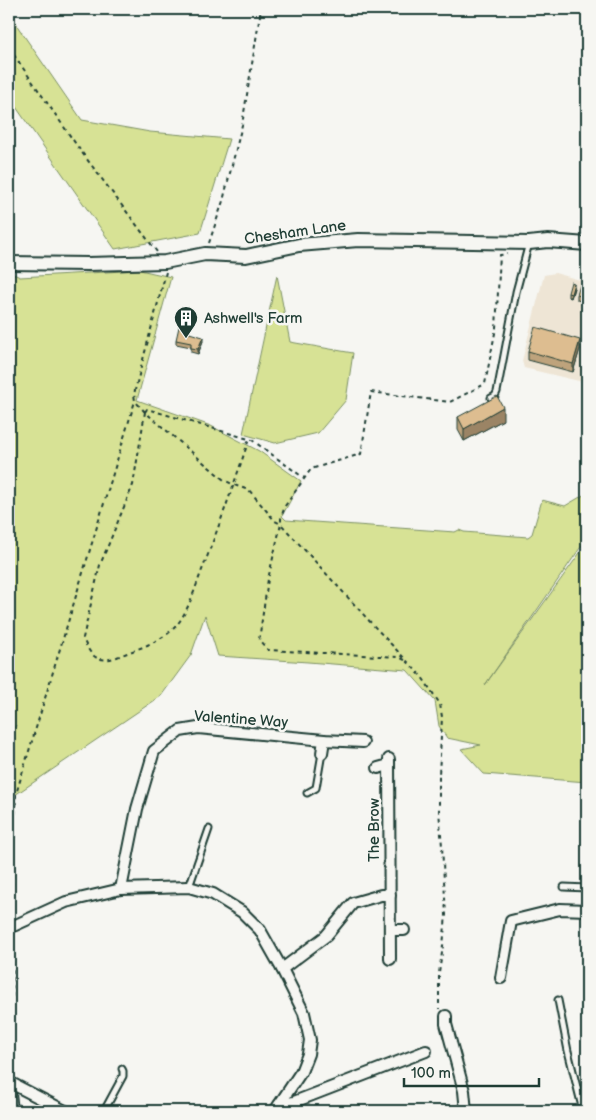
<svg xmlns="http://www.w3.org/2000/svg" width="596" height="1120" font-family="'Balsamiq Sans',sans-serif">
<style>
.built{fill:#eee5d5}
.green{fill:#d7e295;stroke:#7b9064}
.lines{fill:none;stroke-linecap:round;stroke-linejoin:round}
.service-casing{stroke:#1f3d34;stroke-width:9}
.minor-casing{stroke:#1f3d34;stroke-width:14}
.tertiary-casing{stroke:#1f3d34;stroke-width:16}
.path{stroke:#1f3d34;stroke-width:2;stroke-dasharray:4 4;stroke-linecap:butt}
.service{stroke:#f6f6f2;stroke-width:5}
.minor{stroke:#f6f6f2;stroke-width:10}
.tertiary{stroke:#f6f6f2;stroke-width:12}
.wall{fill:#bea37c;stroke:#1f3d34}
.shaded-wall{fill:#9b8465;stroke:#1f3d34}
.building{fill:#ddbd90;stroke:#1f3d34}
.labels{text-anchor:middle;stroke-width:5;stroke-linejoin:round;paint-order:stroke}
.street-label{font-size:15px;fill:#1f3d34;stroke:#f6f6f2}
.poi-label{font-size:15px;fill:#1f3d34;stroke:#f6f6f2;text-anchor:start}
</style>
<rect width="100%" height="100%" fill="#f6f6f2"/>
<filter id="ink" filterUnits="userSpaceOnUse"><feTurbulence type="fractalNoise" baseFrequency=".02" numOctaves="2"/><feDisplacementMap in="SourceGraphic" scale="10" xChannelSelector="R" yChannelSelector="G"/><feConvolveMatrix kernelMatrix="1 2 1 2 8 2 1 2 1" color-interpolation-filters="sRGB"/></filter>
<g filter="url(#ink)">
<polygon class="built" points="555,273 587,282 587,365 583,382 524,368 522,361 544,275"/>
<g class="green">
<polygon points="9,14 82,120 150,132 229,139 200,233 115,249 9,97"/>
<polygon points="140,270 171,277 137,400 211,426 259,451 301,481 282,516 286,520 455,532 459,530 464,532 528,537 532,534 542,500 565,506 587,493 587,538 485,685 587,543 587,782 484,774 461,749 481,745 447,738 439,726 435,701 407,670 308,662 218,656 205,615 191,655 161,696 9,799 9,737 16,725 9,735 9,272 20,277"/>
<polygon points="277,275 290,342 353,353 346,400 318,433 275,443 243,434"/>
</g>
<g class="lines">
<g class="service-casing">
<g id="service">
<polyline points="491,398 495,396 497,392 516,292 529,243"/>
<polyline points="307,793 316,788 322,753"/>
<polyline points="189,887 209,829"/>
<polyline points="564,887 587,888"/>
<polyline points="558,1000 568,1051 583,1111"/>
<polyline points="104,1111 123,1076 123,1071 122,1069"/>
</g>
</g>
<g class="minor-casing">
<g id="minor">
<polyline points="322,753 324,740"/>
<polyline points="389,759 390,959"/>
<polyline points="378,768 389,765"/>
<polyline points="121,889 137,809 154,751 180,731 198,728 324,740 363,742"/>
<polyline points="9,928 66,902 121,889 189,887 213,894 242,912 260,930 282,969 304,1013 310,1040 308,1054 301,1072 275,1111"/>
<polyline points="390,930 404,930"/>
<polyline points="282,969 326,936 353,903 381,895 390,895"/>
<polyline points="501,978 511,921 560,909 587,910"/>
<polyline points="446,1016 446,1024 464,1091 466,1111"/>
<polyline points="9,1082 65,1111"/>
<polyline points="9,1084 12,1111"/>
<polyline points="279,1105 294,1102 426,1051"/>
</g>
</g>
<g class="tertiary-casing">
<polyline id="tertiary" points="9,263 88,264 165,262 205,254 246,256 299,245 358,240 529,243 548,241 587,244"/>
</g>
<g class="path">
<polyline points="9,48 80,150 157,252"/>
<polyline points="209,243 223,201 242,125 261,9"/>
<polyline points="166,272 134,394 135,401 145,412 224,480 234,485 249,490 275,521 281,524 373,625 422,677 440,704 442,717 439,775 439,811 442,846 446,915 443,946 439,973 439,1009"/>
<path d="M 145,412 L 133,485 L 100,565 L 83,638 C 90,656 97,664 117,657 C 136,649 160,643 175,627 C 189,612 196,584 204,565 C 220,523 235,482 249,439"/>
<polyline points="145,412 147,409 252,440 304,478"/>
<polyline points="405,660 398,657 268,650 259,640 268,579 281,524 281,518 285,506 311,469 361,454 371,392 450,402 485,384 496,328 500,255 507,254"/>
<polyline points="11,918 16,794 135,401"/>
<polyline points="9,1013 12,993 13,937"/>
</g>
<use href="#service" class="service"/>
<use href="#minor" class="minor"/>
<use href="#tertiary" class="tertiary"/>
</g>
<g class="wall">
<polygon points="574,288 571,298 568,297 568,293"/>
<polygon points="587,291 584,302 577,300 577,295"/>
<polygon points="189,325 187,332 203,341 198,354 191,352 191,347 176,344 176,340"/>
<polygon points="580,349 573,372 528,360 528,351"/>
<polygon points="458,417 503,420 464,441 458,430"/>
</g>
<g class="shaded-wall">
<polygon points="574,283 574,288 571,298 571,294"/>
<polygon points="587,287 587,291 584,302 584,297"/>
<polygon points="203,337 203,341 198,354 198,349"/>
<polygon points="580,340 580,349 573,372 573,364"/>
<polygon points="503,407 503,420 464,441 464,429"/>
</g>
<g class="building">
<polygon points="571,282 574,283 571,294 568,293"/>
<polygon points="580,285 587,287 584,297 577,295"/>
<polygon points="181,318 189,321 186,332 203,337 198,349 191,348 191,343 176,340"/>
<polygon points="535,327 580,340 573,364 528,351"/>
<polygon points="497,396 503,407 464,429 458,417"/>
</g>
</g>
<defs>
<g id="building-pin" transform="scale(1.25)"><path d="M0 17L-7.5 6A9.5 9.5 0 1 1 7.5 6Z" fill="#1f3d34" stroke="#f6f6f2"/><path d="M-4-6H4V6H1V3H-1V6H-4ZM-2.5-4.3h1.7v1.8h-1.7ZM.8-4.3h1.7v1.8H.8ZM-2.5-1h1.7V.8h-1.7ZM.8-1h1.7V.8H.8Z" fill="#fff"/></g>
</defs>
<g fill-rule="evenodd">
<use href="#building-pin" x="186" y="318"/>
</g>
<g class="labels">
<g class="street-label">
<text transform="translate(295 232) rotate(-8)" y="5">Chesham Lane</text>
<text transform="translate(241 719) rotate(4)" y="5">Valentine Way</text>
<text transform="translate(374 830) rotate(-90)" y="5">The Brow</text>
</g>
<g class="poi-label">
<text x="204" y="323">Ashwell's Farm</text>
</g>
</g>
<rect width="596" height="1120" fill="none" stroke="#f6f6f2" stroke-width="30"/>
<rect x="15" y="15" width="566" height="1090" fill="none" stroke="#1f3d34" stroke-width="2" filter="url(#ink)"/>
<path d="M404 1078v8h135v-8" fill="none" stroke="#1f3d34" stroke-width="2.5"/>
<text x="411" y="1078" font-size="15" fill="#1f3d34" stroke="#f6f6f2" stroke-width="4" paint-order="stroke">100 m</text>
</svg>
